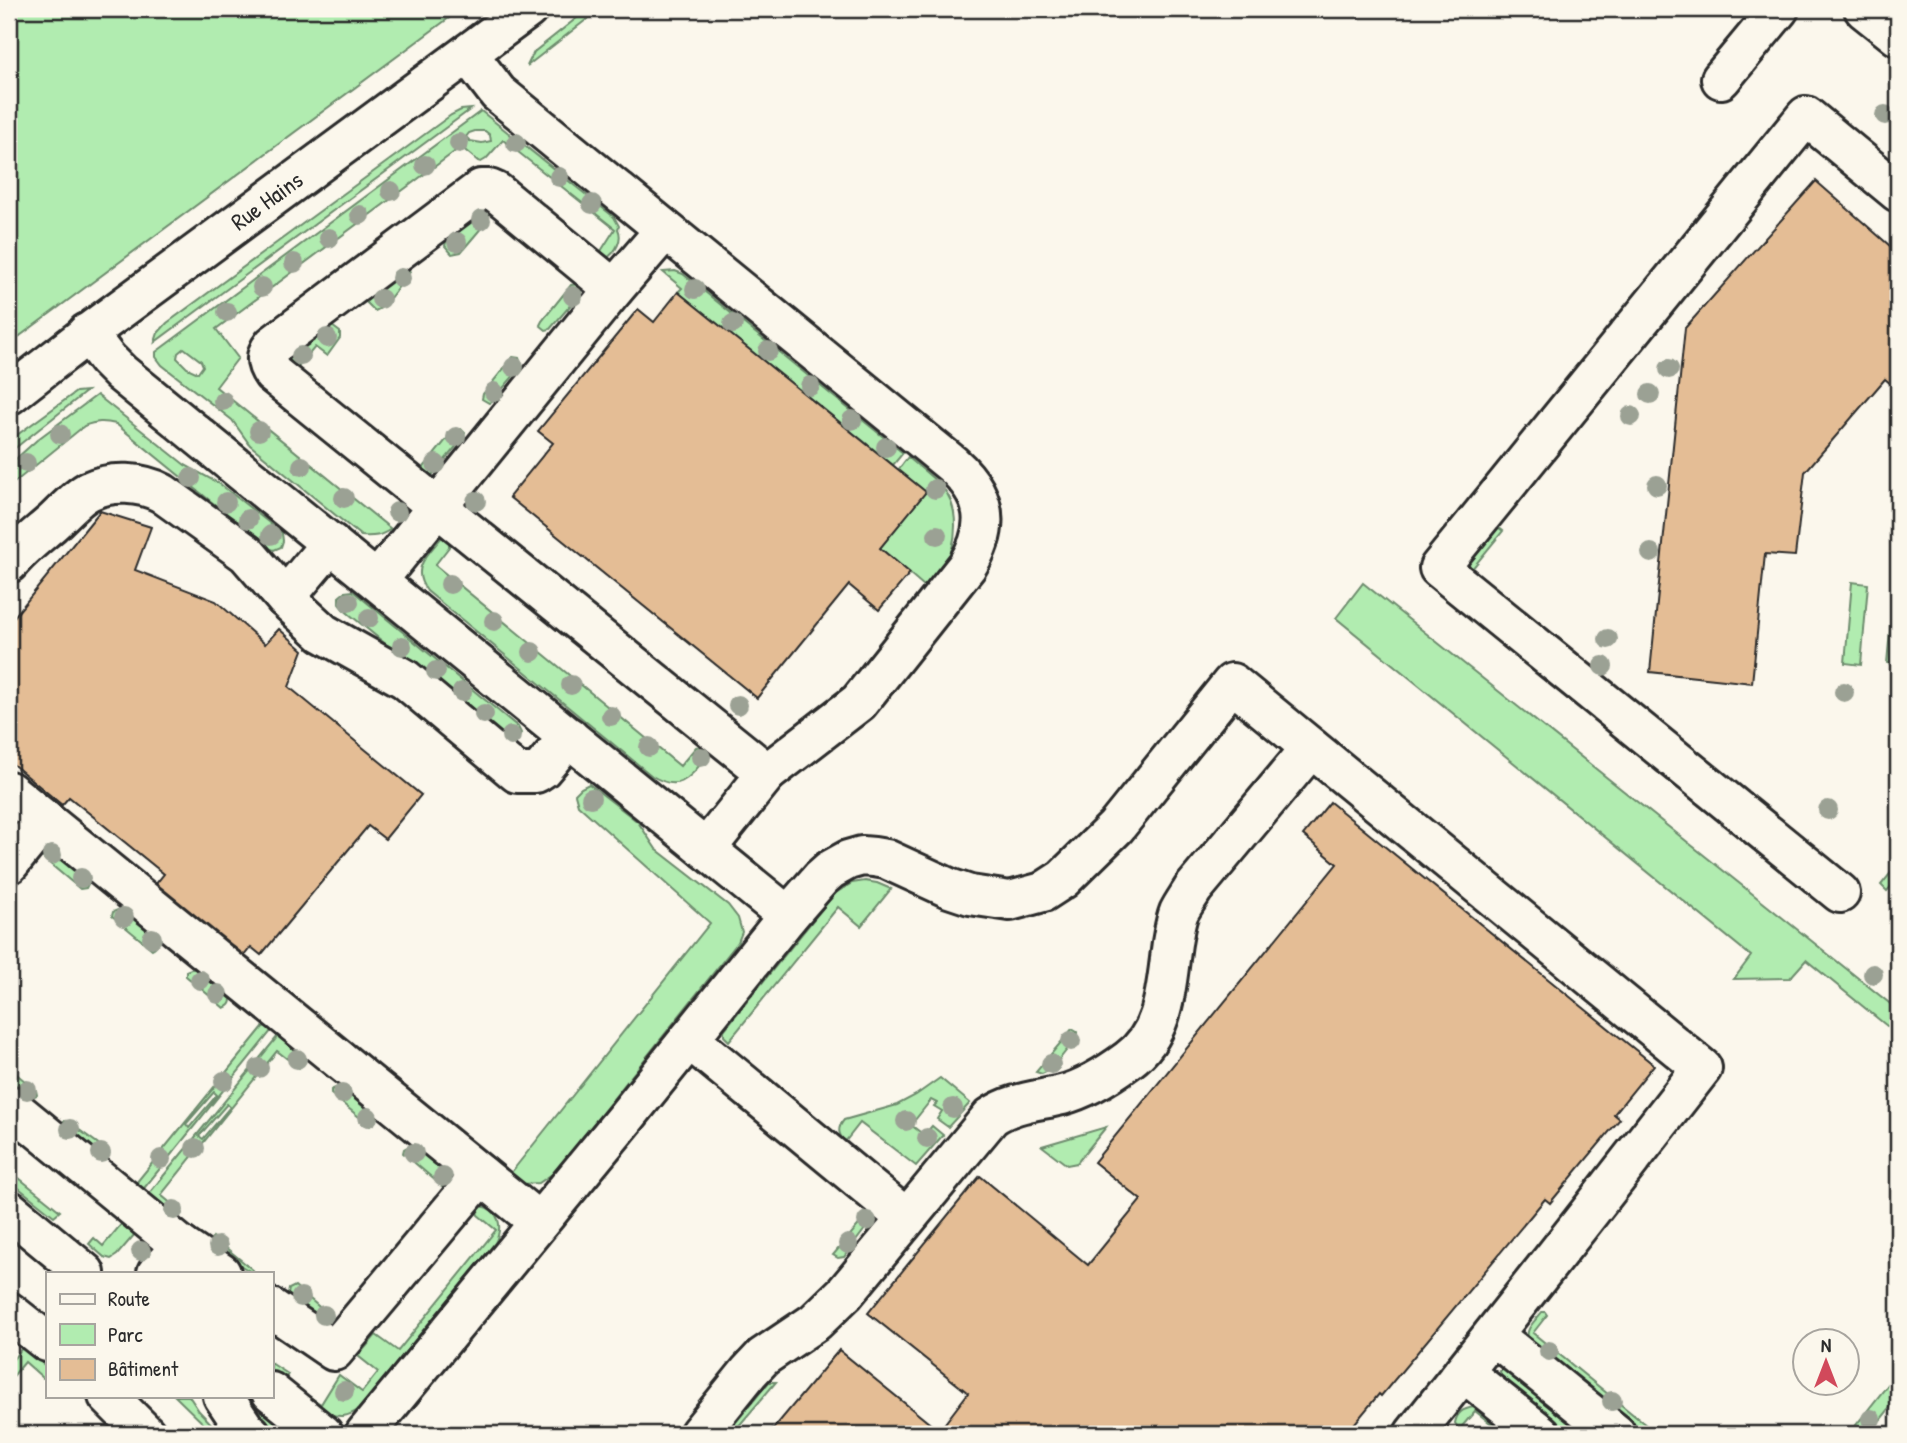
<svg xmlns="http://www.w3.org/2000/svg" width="1907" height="1443" font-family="'Patrick Hand',sans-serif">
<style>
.green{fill:#b1ecb0;stroke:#6e8c6e;stroke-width:2;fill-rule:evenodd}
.building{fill:#e4bd95;stroke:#2b2b2b;stroke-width:2}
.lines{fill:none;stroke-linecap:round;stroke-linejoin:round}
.minor-casing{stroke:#2b2b2b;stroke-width:44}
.minor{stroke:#fbf7ec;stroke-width:38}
.tree{fill:#9ba194}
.labels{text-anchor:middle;stroke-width:6;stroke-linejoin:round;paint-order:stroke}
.street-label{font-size:24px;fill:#2b2b2b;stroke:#fbf7ec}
</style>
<rect width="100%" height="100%" fill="#fbf7ec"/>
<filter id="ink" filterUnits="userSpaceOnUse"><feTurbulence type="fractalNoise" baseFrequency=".0143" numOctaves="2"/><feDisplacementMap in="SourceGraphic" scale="14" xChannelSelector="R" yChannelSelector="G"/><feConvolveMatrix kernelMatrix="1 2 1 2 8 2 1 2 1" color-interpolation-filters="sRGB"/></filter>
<g filter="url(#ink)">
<g class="green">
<polygon points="9,9 461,9 9,344"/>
<polygon points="588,9 600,9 527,66 534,52"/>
<polygon points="471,109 155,342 158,333 167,323 451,115 461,110"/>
<path d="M 481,111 L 614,217 L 619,226 L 618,229 C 623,239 616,252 607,258 L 603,258 L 601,254 L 601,251 L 615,229 L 503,140 L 486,159 L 481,162 L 478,161 L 461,147 L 216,329 L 238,358 L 216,387 L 391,529 C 381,536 374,537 361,536 L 250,445 L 232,420 L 162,365 L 156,357 L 156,352 ZM 475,131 L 485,131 L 490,135 L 491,141 L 482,143 L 470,141 L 466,137 L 469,133 ZM 184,348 L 201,361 L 203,366 L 198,373 L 187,368 L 177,358 L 178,353 Z"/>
<polygon points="483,212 488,214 489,219 461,252 452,254 445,246 446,241"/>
<polygon points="408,267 410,272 383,307 375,311 366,302 368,299"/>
<polygon points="675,271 683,274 903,453 893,465 678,292 682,288 663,272"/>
<polygon points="577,284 582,289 581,293 550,329 546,330 540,325 542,321 571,285"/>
<polygon points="332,326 340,332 340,338 327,356 315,347 299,366 292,364 290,360 292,354 327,327"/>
<polygon points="513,357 519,358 522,366 492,401 489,403 482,399 483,394"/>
<polygon points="87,391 9,453 9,443 17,435 76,392"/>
<path d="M 97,395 L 185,465 L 220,484 L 282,533 L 283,541 L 281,547 L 274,550 L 268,548 L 116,424 C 104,421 96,421 84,426 L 9,487 L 9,465 L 38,439 Z"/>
<polygon points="461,429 465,433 464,437 435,472 431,476 427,474 424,471 424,467 454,430"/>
<path d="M 908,457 C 919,467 932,476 942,487 C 960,506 958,545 944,566 C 939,573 930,580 924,586 L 880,548 L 925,492 L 898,470 Z"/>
<polygon points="1498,527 1503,531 1472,569 1467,563"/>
<path d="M 441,538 L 446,538 L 449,541 L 449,547 L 435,565 L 680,766 L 696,747 L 701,746 L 706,750 L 707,756 C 689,778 681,793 652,776 L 427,591 C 410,569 427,555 441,538 Z"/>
<polygon points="1852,582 1868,584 1861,665 1845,663"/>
<polygon points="1363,583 1898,1010 1898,1035 1806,960 1790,978 1734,979 1751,956 1336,618"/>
<polygon points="1894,589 1898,589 1898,665 1887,663"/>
<polygon points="353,591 518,727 521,733 512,743 506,743 343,609 339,604 339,597 345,592"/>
<polygon points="589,784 638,822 656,849 728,905 738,918 742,932 738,942 555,1172 539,1183 522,1184 510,1174 710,923 578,805 575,794 581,788"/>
<polygon points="47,848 56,850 87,876 89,882 86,888 80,889 42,857 43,852"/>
<polygon points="1898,864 1898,879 1887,891 1881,885"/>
<polygon points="865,881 877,883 891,889 861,926 838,907 729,1041 724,1036 724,1030 834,894 852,883"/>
<path d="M 120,909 L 124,909 L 157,937 C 159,943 158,945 152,949 L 112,916 L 113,912 Z"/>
<path d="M 191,969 L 195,969 L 231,999 C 231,1004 229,1006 224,1008 L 186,976 L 186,971 Z"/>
<path d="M 267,1026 L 272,1030 L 141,1192 L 135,1187 L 136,1183 L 263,1027 ZM 214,1092 L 217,1095 L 189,1128 L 186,1124 Z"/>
<polygon points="1072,1029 1077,1032 1077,1037 1051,1070 1042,1074 1036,1072"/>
<path d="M 278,1036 L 304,1057 L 304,1063 L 299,1068 L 277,1051 L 161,1195 L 179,1210 L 179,1215 L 169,1215 L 147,1196 ZM 227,1104 L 230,1107 L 203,1139 L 199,1136 Z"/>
<path d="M 9,1068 L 36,1090 L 37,1095 C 26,1102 17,1089 9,1083 Z"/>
<path d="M 940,1078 L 970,1103 L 948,1127 L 937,1119 L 942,1111 L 934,1106 L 937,1103 L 931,1100 L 911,1125 L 924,1135 L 932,1126 L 943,1135 L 916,1166 L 860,1123 L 845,1142 C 838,1134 837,1128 844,1120 L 897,1105 L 916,1095 Z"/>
<polygon points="340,1086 375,1117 376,1121 370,1126 331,1094 331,1090"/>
<polygon points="64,1121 67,1121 108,1151 107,1158 102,1159 62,1126"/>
<polygon points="1106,1127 1077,1163 1067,1165 1042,1146"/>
<polygon points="409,1146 415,1147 448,1174 449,1180 443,1187 403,1153 404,1149"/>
<polygon points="9,1170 60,1211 54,1216 15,1185 9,1180"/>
<path d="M 480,1206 C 500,1209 503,1227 495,1243 L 358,1410 C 348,1416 341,1418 329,1414 L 271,1371 L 271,1363 L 288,1374 L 284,1381 L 321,1404 L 339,1375 L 362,1392 L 378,1372 L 358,1356 L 376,1335 L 398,1351 L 496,1230 L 478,1215 L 476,1209 Z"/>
<polygon points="868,1214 871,1217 871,1221 844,1257 838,1258 833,1255"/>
<polygon points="123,1222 133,1229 135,1234 117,1255 111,1259 104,1257 89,1244 94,1238 103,1246"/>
<polygon points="213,1237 253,1270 251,1272 210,1246 210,1242"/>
<polygon points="295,1286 333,1319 329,1324 290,1298 288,1294 289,1289"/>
<path d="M 1542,1312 L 1545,1312 L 1547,1315 L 1533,1333 L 1657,1434 L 1646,1434 L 1528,1339 C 1525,1328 1536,1320 1542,1312 Z"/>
<polygon points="22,1348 47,1367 47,1378 43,1378 25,1362 9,1381 9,1364"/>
<polygon points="1504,1368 1591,1434 1572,1434 1501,1376 1500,1371"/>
<polygon points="1898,1372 1898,1398 1869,1434 1849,1434"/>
<polygon points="769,1382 776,1382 732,1434 726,1434"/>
<polygon points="175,1396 189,1396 199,1411 221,1434 214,1434"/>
<path d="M 1474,1407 L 1483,1409 L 1517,1434 L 1504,1434 L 1475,1411 L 1459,1430 L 1455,1423 C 1457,1412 1463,1409 1474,1407 Z"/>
<polygon points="262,1411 291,1434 281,1434 259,1416 258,1413"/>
</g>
<g class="building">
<polygon points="1816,181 1898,253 1898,390 1885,379 1805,472 1795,556 1765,554 1752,683 1650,672 1685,328"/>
<polygon points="678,292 926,492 880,548 910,573 879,610 849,585 757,698 509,497 553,443 538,431 638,309 654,322"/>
<polygon points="100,511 151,527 135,570 216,601 265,644 279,629 303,650 289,687 421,795 385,839 368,826 261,955 251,947 243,957 155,885 164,874 69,797 62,805 9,761 9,623"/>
<polygon points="1330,802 1654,1065 1614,1114 1620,1119 1550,1203 1545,1199 1381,1396 1379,1394 1346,1434 769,1434 839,1350 939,1431 968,1393 868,1313 980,1176 1088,1265 1141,1200 1094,1162 1337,864 1303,835"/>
</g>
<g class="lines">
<g class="minor-casing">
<g id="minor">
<polyline points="1864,9 1898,36"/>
<path d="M 468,54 L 498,93 L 952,464 C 987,495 992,526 967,566 L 859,702 L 767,773"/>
<polyline points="1721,79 1779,9"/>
<path d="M 614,289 L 496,192 L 489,189 L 481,189 L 273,345 C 265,355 265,363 273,374 L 767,773 L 706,849"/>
<polyline points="87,333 107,359 121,373 788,916"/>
<polyline points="9,395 95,328 528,9"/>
<path d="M 9,563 C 21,548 37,536 52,523 C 63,513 77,497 89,491 C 112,480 141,482 162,493 L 247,554 L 285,598 L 323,633 L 405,679 L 517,773 L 536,773 L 542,769 L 569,737"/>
<polyline points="377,581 614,289 665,230"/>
<polyline points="285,598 331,543"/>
<polyline points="9,791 539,1222"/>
<polyline points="9,864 44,821"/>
<polyline points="1840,893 1439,568 1806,116 1898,192"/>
<polyline points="689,1039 906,1218"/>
<polyline points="9,1105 181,1246 221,1273"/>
<polyline points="9,1210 85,1273"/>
<polyline points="157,1273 181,1246"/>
<polyline points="271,1308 334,1351 481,1175"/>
<polyline points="9,1312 47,1342"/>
<polyline points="1493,1335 1616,1434"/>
<polyline points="1463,1372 1541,1434"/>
<polyline points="271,1392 323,1434"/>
<polyline points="108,1396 146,1434"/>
<polyline points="223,1396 245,1429 251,1434"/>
<polyline points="365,1434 627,1116 788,916 821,878 830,870 848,860 862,856 874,857 886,859 949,888 970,895 1010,901 1043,892 1063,879 1116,827 1232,683 1702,1068 1578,1227 1414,1434"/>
<path d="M 699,1434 L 749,1372 L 763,1357 L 815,1322 L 845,1293 L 991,1117 C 1012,1102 1037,1101 1062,1095 C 1085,1089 1109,1074 1128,1060 C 1166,1033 1166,985 1172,943 C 1174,933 1175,922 1179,912 C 1183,904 1189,896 1193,889 L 1311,748"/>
</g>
</g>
<use href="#minor" class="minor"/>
</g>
<g class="tree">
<circle cx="1885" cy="115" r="10"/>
<circle cx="459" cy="143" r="10"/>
<circle cx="516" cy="143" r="10"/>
<circle cx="425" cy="165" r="10"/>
<circle cx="559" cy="177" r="10"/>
<circle cx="391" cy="191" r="10"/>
<circle cx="592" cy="204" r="10"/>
<circle cx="360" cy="215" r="10"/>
<circle cx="481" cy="220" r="10"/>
<circle cx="329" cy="238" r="10"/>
<circle cx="457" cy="242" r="10"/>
<circle cx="294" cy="263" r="10"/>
<circle cx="401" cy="278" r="10"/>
<circle cx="262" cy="287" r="10"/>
<circle cx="695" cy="289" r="10"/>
<circle cx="573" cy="296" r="10"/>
<circle cx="381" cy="299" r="10"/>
<circle cx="227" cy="312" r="10"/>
<circle cx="733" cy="324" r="10"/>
<circle cx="327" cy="338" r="10"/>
<circle cx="768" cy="351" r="10"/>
<circle cx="301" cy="356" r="10"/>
<circle cx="514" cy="367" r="10"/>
<circle cx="1669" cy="369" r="10"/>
<circle cx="810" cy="386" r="10"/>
<circle cx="494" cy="392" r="10"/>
<circle cx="1650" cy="394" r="10"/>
<circle cx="223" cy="401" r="10"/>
<circle cx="1631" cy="416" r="10"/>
<circle cx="852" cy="420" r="10"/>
<circle cx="259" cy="431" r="10"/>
<circle cx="60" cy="434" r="10"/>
<circle cx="456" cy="437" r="10"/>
<circle cx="886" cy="447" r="10"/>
<circle cx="26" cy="463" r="10"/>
<circle cx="436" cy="464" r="10"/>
<circle cx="302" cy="466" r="10"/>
<circle cx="191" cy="478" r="10"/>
<circle cx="1657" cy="485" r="10"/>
<circle cx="935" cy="489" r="10"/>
<circle cx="344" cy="498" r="10"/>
<circle cx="476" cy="501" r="10"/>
<circle cx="226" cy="502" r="10"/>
<circle cx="397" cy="512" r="10"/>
<circle cx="248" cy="519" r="10"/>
<circle cx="271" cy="535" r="10"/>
<circle cx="937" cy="535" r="10"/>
<circle cx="1651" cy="553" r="10"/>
<circle cx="450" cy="584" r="10"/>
<circle cx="349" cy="602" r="10"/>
<circle cx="369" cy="618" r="10"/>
<circle cx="494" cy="621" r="10"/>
<circle cx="1608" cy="639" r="10"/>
<circle cx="402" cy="646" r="10"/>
<circle cx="532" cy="652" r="10"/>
<circle cx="1603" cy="666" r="10"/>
<circle cx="436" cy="671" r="10"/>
<circle cx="571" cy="685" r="10"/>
<circle cx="462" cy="692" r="10"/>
<circle cx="1844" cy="692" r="10"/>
<circle cx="738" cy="705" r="10"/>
<circle cx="484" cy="714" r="10"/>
<circle cx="611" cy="716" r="10"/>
<circle cx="511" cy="736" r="10"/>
<circle cx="649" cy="747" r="10"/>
<circle cx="701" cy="757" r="10"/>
<circle cx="591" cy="798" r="10"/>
<circle cx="1828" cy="810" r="10"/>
<circle cx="52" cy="855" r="10"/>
<circle cx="81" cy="878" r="10"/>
<circle cx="124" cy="917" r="10"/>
<circle cx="152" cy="938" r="10"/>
<circle cx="1873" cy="974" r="10"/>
<circle cx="200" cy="980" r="10"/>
<circle cx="218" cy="994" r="10"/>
<circle cx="1071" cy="1041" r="10"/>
<circle cx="297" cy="1059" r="10"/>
<circle cx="1051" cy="1064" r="10"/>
<circle cx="259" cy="1068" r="10"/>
<circle cx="224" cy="1081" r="10"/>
<circle cx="27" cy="1090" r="10"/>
<circle cx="342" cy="1094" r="10"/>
<circle cx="953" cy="1108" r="10"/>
<circle cx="368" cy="1117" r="10"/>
<circle cx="906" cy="1121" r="10"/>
<circle cx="70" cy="1129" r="10"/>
<circle cx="927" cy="1138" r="10"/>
<circle cx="195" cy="1148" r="10"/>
<circle cx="101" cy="1153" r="10"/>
<circle cx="414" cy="1153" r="10"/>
<circle cx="161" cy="1159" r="10"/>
<circle cx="443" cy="1177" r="10"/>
<circle cx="174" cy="1210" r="10"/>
<circle cx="867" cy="1221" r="10"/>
<circle cx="848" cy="1244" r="10"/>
<circle cx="218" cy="1246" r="10"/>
<circle cx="141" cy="1251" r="10"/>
<circle cx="301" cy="1297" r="10"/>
<circle cx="324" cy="1315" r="10"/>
<circle cx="1549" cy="1351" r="10"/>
<circle cx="344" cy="1391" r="10"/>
<circle cx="1612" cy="1401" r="10"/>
<circle cx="1871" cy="1419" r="10"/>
</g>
</g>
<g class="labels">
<g class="street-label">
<text transform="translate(267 201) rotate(-36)" y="8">Rue Hains</text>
</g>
</g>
<rect width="1907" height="1443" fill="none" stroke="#fbf7ec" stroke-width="35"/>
<rect x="18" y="18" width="1872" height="1408" fill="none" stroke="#2b2b2b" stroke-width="2.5" filter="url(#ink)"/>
<rect x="46" y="1272" width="228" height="126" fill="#fbf7ec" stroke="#a8a59f" stroke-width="2"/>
<rect x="60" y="1294" width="35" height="10" fill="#fbf7ec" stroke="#a8a59f" stroke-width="2"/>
<text x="108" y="1306" font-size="21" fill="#2b2b2b">Route</text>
<rect x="60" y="1324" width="35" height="21" fill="#b1ecb0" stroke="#a8a59f" stroke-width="2"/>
<text x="108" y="1342" font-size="21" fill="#2b2b2b">Parc</text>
<rect x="60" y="1359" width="35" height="21" fill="#e4bd95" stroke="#a8a59f" stroke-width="2"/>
<text x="108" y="1376" font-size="21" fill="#2b2b2b">Bâtiment</text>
<g transform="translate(1826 1362)"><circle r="33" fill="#fbf7ec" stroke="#a8a59f" stroke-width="2"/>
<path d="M0-5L12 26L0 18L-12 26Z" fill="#d1495b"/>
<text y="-10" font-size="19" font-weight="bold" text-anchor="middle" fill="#2b2b2b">N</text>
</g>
</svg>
